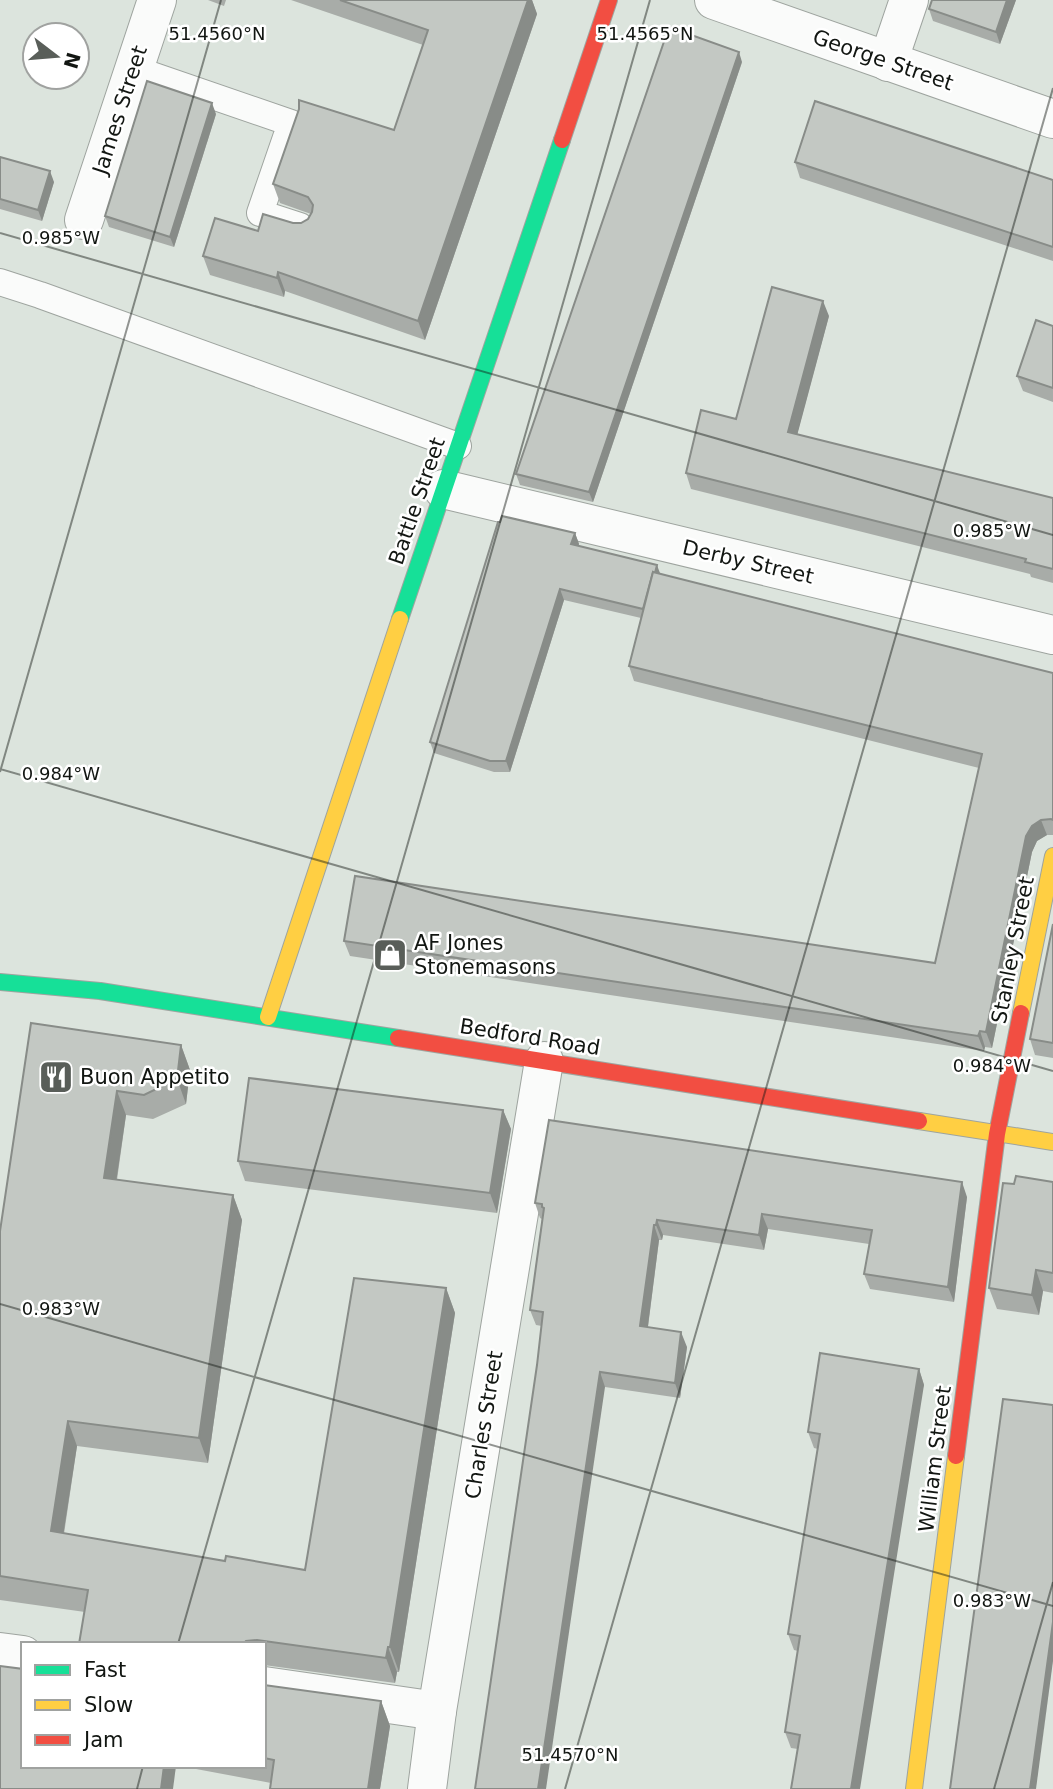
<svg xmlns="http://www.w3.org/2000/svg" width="1053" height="1789" font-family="'DejaVu Sans',sans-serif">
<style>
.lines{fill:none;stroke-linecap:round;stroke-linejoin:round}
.lane-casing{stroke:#9ea49f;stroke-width:28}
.street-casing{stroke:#9ea49f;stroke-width:40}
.fast-casing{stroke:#9ea49f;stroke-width:18}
.slow-casing{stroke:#9ea49f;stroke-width:18}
.jam-casing{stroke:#9ea49f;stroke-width:18}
.lane{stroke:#fafbfa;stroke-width:26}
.street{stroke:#fafbfa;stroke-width:38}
.fast{stroke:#16e098;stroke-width:16}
.slow{stroke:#ffcf43;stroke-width:16}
.jam{stroke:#f24e42;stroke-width:16}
.wall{fill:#a8aca8}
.shaded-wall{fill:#888c88}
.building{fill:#c3c8c3;stroke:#888c88;stroke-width:2}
.ticks{fill:none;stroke:#121612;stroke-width:2;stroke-opacity:0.45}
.labels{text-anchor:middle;stroke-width:5;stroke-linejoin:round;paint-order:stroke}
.street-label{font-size:21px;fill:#121612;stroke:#fff}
.poi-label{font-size:21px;fill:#121612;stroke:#fff;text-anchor:start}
.ticks-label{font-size:18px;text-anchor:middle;fill:#121612;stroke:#fff;stroke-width:5;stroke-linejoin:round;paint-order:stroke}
</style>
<rect width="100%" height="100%" fill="#dce4dd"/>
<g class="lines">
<g class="lane-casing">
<g id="lane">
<polyline points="134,69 291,123 260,213 300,226"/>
<polyline points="0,282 40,295 458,446"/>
</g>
</g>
<g class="street-casing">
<g id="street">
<polyline points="714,0 1053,119"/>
<polyline points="888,62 909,0"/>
<polyline points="84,220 157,0"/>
<polyline points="443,489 1053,635"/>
<polyline points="0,1652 23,1655"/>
<polyline points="264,1686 437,1711"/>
<polyline points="427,1789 437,1711 544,1061"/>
</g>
</g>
<g class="fast-casing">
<g id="fast">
<polyline points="400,619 562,140"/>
<polyline points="0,982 100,991 398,1038"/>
</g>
</g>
<g class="slow-casing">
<g id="slow">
<polyline points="1021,1013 1053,856"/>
<polyline points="268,1017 400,619"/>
<polyline points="919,1121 1053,1142"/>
<polyline points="914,1789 956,1456"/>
</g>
</g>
<g class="jam-casing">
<g id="jam">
<polyline points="562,140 609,0"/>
<polyline points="398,1038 919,1121"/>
<polyline points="956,1456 997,1134 1021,1013"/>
</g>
</g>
<use href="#lane" class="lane"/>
<use href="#street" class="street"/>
<use href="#fast" class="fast"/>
<use href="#slow" class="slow"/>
<use href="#jam" class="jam"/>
</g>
<g class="wall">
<polygon points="208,0 226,0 224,6"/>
<polygon points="291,0 532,0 537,14 425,340 285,291 284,297 210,275 203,256 258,231 293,223 301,223 308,219 311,214 280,203 273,184 394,130 423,45"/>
<polygon points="932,0 1016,0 1000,44 933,21 929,9"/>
<polygon points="742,62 593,502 520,485 516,474"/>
<polygon points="216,114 174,247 109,227 105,216"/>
<polygon points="0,157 54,182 42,221 0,209"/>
<polygon points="795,162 1053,180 1053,261 800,178"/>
<polygon points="829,316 797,434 1053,498 1053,583 1031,577 1030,574 691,489 686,473"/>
<polygon points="1053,326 1053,402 1023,391 1017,376"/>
<polygon points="575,533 579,544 578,546 661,574 1053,673 1053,835 1047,835 1037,841 1032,852 992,1048 985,1047 984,1051 350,956 344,941 935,963 979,768 634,681 629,666 641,618 564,600 510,772 494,772 434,753 430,742"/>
<polygon points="1053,924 1053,1058 1035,1055 1030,1039"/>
<polygon points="31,1023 181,1045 190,1070 186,1104 153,1119 126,1115 117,1180 233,1195 242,1220 208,1463 77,1446 64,1534 225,1561 305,1570 446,1288 455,1313 399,1672 397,1672 395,1683 264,1665 264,1644 79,1644 85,1612 0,1600 0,1231"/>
<polygon points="503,1110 511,1129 497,1213 245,1181 238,1161"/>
<polygon points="1053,1182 1053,1293 1043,1291 1039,1315 997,1309 989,1288 1014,1184"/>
<polygon points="967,1197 954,1302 870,1289 864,1274 869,1244 768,1229 764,1250 663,1235 662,1240 659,1240 648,1327 687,1347 680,1398 605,1387 537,1365 542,1326 536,1325 530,1310 542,1219 540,1218 535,1203"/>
<polygon points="919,1369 924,1385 798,1749 791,1748 785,1732 798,1651 794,1650 788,1634 818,1449 814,1448 808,1432"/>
<polygon points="264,1685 381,1701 390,1726 380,1789 270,1789 271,1783 180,1766 264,1766"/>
</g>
<g class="shaded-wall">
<polygon points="528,0 532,0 537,14 425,340 418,321"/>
<polygon points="1007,0 1016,0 1000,44 996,32"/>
<polygon points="739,52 742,62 593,502 589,492"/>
<polygon points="212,103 216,114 174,247 170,237"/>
<polygon points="50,171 54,182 42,221 38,210"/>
<polygon points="278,272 285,291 284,297 277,278"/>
<polygon points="823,301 829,316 794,447 788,432"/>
<polygon points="575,533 579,544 575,555 571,544"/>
<polygon points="657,565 661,576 645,609"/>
<polygon points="560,589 564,600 510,772 506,761"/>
<polygon points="1041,820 1047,835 1037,841 1032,852 992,1048 986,1032 1026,836 1032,826"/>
<polygon points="980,1031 985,1047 984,1051 978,1036"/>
<polygon points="181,1045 190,1070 186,1104 177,1079"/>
<polygon points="117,1091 126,1115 113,1203 104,1178"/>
<polygon points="503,1110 511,1129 497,1213 490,1193"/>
<polygon points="962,1182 967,1197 954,1302 948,1287"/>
<polygon points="233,1195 242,1220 208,1463 199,1438"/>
<polygon points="762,1214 768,1229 764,1250 759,1235"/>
<polygon points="657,1220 663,1235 662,1240 656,1225"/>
<polygon points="654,1225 659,1240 646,1341 640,1326"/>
<polygon points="1036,1270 1043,1291 1039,1315 1032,1295"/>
<polygon points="446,1288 455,1313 399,1672 390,1647"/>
<polygon points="681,1332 687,1347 680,1398 675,1383"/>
<polygon points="919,1369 924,1385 860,1789 851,1789"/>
<polygon points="600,1372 605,1387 546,1789 538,1789"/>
<polygon points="68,1421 77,1446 60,1556 51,1531"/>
<polygon points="1053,1622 1053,1661 1036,1789 1030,1789"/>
<polygon points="388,1647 397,1672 395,1683 386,1658"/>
<polygon points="381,1701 390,1726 380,1789 368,1789"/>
<polygon points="164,1766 176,1766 173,1789 161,1789"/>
</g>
<g class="building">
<polygon points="340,0 528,0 418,321 278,272 277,278 203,256 215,218 258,231 263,214 293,223 301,223 308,219 312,212 313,205 308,197 273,184 299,109 299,100 394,130 428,30"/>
<polygon points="932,0 1007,0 996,32 929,9"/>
<polygon points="669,27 739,52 589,492 516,474"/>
<polygon points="147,81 212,103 170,237 105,216"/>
<polygon points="815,101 1053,180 1053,247 795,162"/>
<polygon points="0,157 50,171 38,210 0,199"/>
<polygon points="772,287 823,301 788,432 1053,498 1053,569 1025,562 1026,559 686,473 701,410 736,419"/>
<polygon points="1036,320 1053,326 1053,388 1017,376"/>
<polygon points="502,516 575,533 571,544 657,565 655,573 653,572 643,609 560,589 506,761 490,761 430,742 498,522 500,522"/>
<polygon points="653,572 1053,673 1053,820 1051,819 1041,820 1032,826 1026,836 986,1032 980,1031 978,1036 344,941 355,876 935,963 982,754 629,666"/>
<polygon points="1053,924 1053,1043 1030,1039"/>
<polygon points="31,1023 181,1045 177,1079 144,1095 117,1091 104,1178 233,1195 199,1438 68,1421 51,1531 225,1561 226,1556 305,1570 354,1278 446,1288 390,1647 388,1647 386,1658 257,1640 246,1641 243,1644 79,1644 88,1590 0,1576 0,1231"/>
<polygon points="249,1078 503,1110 490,1193 238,1161"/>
<polygon points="549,1120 962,1182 948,1287 864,1274 872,1230 762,1214 759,1235 657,1220 656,1225 654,1225 640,1326 681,1332 675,1383 600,1372 538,1789 475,1789 537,1365 543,1312 530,1310 544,1208 542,1207 542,1204 535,1203"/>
<polygon points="1016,1176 1053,1182 1053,1273 1036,1270 1032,1295 989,1288 1003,1183 1014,1184"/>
<polygon points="820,1353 919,1369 851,1789 791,1789 800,1735 785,1732 800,1636 788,1634 820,1434 808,1432"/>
<polygon points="1003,1399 1053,1405 1053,1622 1030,1789 950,1789"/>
<polygon points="0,1666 23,1669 23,1766 164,1766 161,1789 0,1789"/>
<polygon points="264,1685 381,1701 368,1789 270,1789 274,1760 264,1758"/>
</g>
<path class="ticks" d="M 0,233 L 1053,535M 0,769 L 1053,1071M 0,772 L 221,0M 0,1304 L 1053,1606M 178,1644 L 650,0M 137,1789 L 143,1766M 565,1789 L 1053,88M 994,1789 L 1053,1582"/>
<defs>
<g id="shop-square" transform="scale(1.75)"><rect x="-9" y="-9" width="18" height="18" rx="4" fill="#595e59" stroke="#fff"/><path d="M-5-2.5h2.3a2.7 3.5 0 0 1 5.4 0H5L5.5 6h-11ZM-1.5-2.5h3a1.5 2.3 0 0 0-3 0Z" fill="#fff"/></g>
<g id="restaurant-square" transform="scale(1.75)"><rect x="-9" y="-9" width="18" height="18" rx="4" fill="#595e59" stroke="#fff"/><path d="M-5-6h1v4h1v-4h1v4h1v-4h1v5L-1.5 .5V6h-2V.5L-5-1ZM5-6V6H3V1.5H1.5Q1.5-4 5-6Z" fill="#fff"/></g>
</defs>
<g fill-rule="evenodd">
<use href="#shop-square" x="390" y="955"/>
<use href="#restaurant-square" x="56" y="1077"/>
</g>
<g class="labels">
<g class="street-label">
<text transform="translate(883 60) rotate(19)" y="7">George Street</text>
<text transform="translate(120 110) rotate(-72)" y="7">James Street</text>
<text transform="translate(417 501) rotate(-71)" y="7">Battle Street</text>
<text transform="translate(748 562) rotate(13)" y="7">Derby Street</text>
<text transform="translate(1013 950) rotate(-79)" y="7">Stanley Street</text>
<text transform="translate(530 1037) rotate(9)" y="7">Bedford Road</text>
<text transform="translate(484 1425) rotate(-81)" y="7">Charles Street</text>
<text transform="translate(935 1459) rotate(-83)" y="7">William Street</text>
</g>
<g class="poi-label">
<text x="414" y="950">AF Jones<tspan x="414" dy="24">Stonemasons</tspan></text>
<text x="80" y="1084">Buon Appetito</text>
</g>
</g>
<g class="ticks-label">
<text x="217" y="40">51.4560°N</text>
<text x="645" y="40">51.4565°N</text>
<text x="61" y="244">0.985°W</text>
<text x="992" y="537">0.985°W</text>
<text x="61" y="780">0.984°W</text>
<text x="992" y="1072">0.984°W</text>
<text x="61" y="1315">0.983°W</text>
<text x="992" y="1607">0.983°W</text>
<text x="570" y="1761">51.4570°N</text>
</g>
<rect x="21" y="1642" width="245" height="126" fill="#ffffff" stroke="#a0a2a0" stroke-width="2"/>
<rect x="35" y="1665" width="35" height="10" fill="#16e098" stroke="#a0a2a0" stroke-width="2"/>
<text x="84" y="1677" font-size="21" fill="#121612">Fast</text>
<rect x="35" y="1700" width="35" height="10" fill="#ffcf43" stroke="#a0a2a0" stroke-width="2"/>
<text x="84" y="1712" font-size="21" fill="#121612">Slow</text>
<rect x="35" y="1735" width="35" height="10" fill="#f24e42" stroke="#a0a2a0" stroke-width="2"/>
<text x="84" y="1747" font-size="21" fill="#121612">Jam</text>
<g transform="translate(56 56) rotate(106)"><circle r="33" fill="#ffffff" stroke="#a0a2a0" stroke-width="2"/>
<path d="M0-5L12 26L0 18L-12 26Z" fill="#595e59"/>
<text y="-10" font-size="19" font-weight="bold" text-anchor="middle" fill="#121612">N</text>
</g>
</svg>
